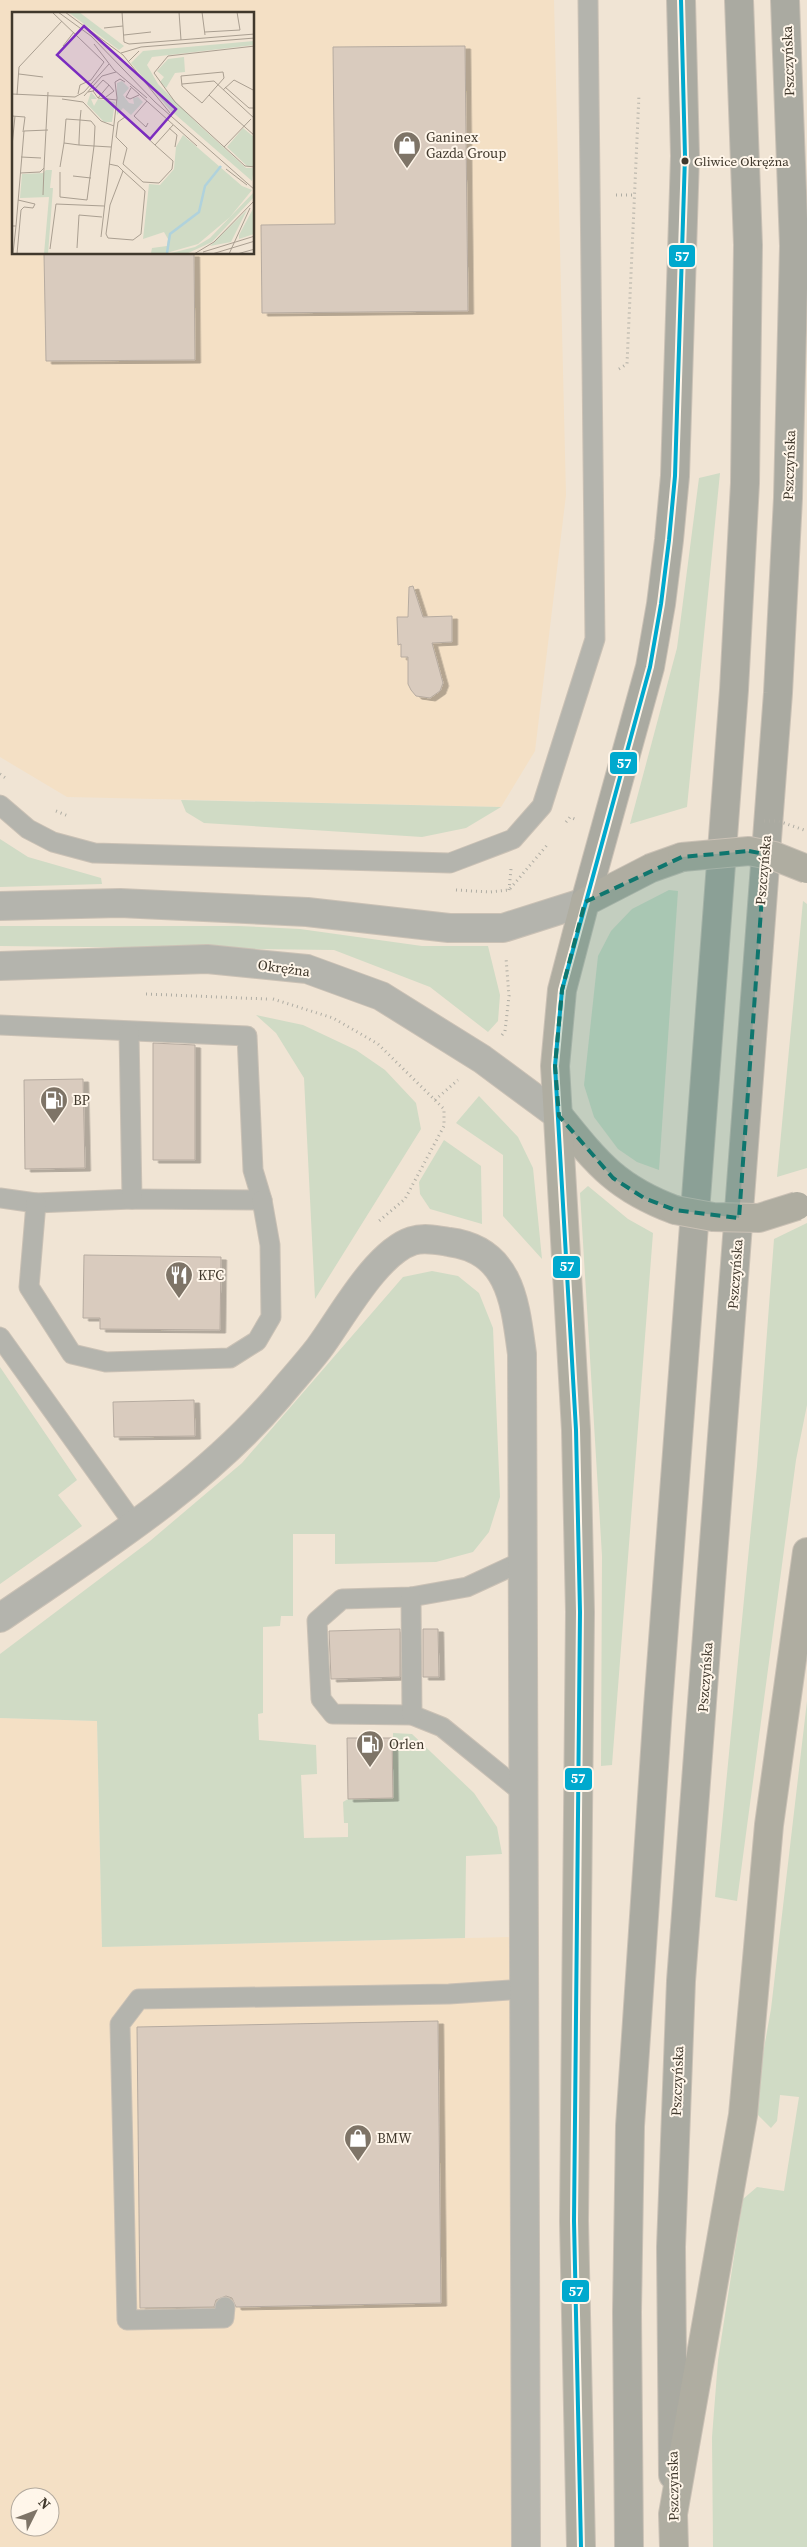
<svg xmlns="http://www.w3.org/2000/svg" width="807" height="2547" font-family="'Source Serif 4',serif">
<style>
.built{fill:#f4e0c5;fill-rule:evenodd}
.green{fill:#d0dbc5}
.building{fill:#d9cbbe;stroke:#b6aba0;filter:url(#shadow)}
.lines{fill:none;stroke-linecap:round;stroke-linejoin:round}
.service-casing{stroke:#cac1b5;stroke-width:21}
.minor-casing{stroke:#cac1b5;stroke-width:30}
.tertiary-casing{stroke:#cac1b5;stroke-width:30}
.secondary-casing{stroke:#cac1b5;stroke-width:30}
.primary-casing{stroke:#cac1b5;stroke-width:30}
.path{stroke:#afada4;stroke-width:3;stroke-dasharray:1 4;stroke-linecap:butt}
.service{stroke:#b4b4ad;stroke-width:19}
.minor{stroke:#b4b4ad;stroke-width:28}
.tertiary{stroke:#b4b4ad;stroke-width:28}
.secondary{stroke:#aaaaa1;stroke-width:28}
.primary{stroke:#afada1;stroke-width:28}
.primary-bridge-casing{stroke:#cac1b5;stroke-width:30;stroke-linecap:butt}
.path-bridge{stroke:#afada4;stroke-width:3;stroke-dasharray:1 4;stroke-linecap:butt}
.primary-bridge{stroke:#afada1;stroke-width:28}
.bus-1-casing{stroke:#fff6ea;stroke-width:8}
.bus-1{stroke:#00a9ce;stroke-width:4}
.marked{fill:#0f766e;fill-opacity:0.2;stroke:#0f766e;stroke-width:4;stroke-dasharray:10 6;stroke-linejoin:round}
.bus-dot{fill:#40382c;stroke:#fff6ea;stroke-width:2}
.labels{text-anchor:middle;stroke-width:4;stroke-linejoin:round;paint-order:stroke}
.bus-label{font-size:13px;fill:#40382c;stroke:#fff6ea;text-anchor:start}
.street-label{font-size:14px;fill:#40382c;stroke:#fff6ea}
.poi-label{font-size:14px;fill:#40382c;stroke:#fff6ea;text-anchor:start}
.inset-river{fill:none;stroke:#b0d2dc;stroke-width:2.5}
.inset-road{fill:none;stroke:#aa9f91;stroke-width:1}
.view{fill:#7b2cbf;fill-opacity:0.15;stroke:#7b2cbf;stroke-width:2.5}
.inset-edge{fill:none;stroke:#40382c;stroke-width:2.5}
.line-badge{stroke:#fff6ea;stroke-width:2}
.badge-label{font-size:14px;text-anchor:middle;font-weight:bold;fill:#fff}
</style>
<defs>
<filter id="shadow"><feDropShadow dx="5.5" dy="3" stdDeviation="0" flood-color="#0004"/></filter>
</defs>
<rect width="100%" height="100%" fill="#f0e4d4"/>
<g class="built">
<path d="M 0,0 L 554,0 L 566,495 L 535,751 L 501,807 L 67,797 L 0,757 ZM 14,14 L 254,14 L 254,254 L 14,254 Z"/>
<path d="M 0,1718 L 97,1721 L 102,1947 L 511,1937 L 520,2547 L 0,2547 ZM 20,2497 L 50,2497 L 50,2527 L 20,2527 Z"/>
</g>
<g class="green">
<polygon points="720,473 687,807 630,824 677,648 699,478"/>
<polygon points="181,800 501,807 466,828 422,837 204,823 186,812"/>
<polygon points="0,839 28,857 101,878 102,884 0,887"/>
<polygon points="669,890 678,891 659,1170 637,1162 618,1149 594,1117 584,1085 598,956 611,931 632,909"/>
<polygon points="803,901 807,904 807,1168 777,1177"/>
<polygon points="0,926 238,926 300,929 422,946 488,946 500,995 498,1021 488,1032 430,987 334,950 0,946"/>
<polygon points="256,1015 303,1025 356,1050 385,1070 416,1103 421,1129 315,1299 304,1078 276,1033"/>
<polygon points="479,1096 518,1137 533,1168 542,1259 503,1216 503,1155 456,1123"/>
<polygon points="444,1140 481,1166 482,1224 430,1209 420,1194 419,1182"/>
<polygon points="588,1186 628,1219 653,1233 612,1765 601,1766 602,1556 580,1193"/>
<polygon points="807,1223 807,1405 796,1460 737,1901 715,1897 757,1466 774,1239"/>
<polygon points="432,1271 458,1276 479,1293 493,1328 500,1497 489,1532 473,1552 436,1562 335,1564 335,1534 293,1534 293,1616 281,1616 280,1626 263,1627 263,1713 258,1714 259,1740 316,1745 317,1774 301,1775 304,1838 348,1837 348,1823 344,1823 343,1802 348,1799 393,1798 393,1733 412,1734 474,1793 497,1827 502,1854 466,1856 465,1938 102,1947 97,1721 0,1718 0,1654 150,1541 242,1463 403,1277"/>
<polygon points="0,1367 77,1480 58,1495 82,1526 0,1584"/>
<polygon points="807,1701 807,2547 713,2547 712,2437 718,2360 743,2199 757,2187 784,2191 799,2097 780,2095 777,2121 771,2128 753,2110 771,2009"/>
</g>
<g class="building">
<polygon points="465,46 468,311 262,313 261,225 335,224 333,47"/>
<polygon points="44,254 194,254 195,360 46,361"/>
<polygon points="413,586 423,617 452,616 452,642 432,643 443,683 440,691 430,698 416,696 411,690 408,684 408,657 401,657 401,644 398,645 397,617 408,617 409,587"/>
<polygon points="153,1043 195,1045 195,1160 153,1160"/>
<polygon points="83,1079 85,1168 25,1169 24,1080"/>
<polygon points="84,1255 221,1257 220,1330 100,1329 100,1318 83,1318"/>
<polygon points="194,1400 195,1436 114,1437 113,1402"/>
<polygon points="400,1629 400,1677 331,1679 329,1631"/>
<polygon points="423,1629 438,1629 439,1677 423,1677"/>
<polygon points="347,1738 392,1738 393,1798 348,1799"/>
<polygon points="438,2021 441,2303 236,2307 232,2298 226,2296 216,2300 214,2307 140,2308 137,2027"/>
</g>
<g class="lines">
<g class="service-casing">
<g id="service">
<polyline points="0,805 28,829 53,842 94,853 450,863 513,839 542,806 595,639 588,0"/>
<polyline points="0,1025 247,1036 253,1170 262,1200 132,1199 36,1203 0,1198"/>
<polyline points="129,1032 132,1199"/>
<polyline points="36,1203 29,1287 72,1354 106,1362 230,1358 257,1341 271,1317 270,1245 262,1200"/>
<polyline points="0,1337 134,1524"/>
<polyline points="521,1562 467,1587 411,1597 342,1599 317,1621 321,1699 333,1714 412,1715 442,1727 522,1792"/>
<polyline points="411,1597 412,1715"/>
<polyline points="225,2307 224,2318 127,2320 120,2024 139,1999 449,1994 525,1989"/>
</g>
</g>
<g class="minor-casing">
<path id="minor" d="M 0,1618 C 96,1552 201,1487 278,1397 C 291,1381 306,1365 319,1348 C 342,1317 376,1253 412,1241 C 424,1237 437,1240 449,1242 C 511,1250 515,1303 522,1354 C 521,1751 527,2149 526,2547"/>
</g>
<g class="tertiary-casing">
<g id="tertiary">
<polyline points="0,906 120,903 307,912 449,928 503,928 585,902"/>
<polyline points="0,966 207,959 307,969 381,996 482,1059 559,1116"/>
</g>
</g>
<g class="secondary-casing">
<g id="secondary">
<polyline points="585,902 650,667 661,604 669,540 675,476 685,156 681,0"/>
<polyline points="673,2475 671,2247 681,1981 778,693 788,498 794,246 785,0"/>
<polyline points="629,2547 627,2312 630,2126 658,1707 734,690 745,483 748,245 739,0"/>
</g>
</g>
<g class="primary-casing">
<g id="primary">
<path d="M 559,1116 C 597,1163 616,1188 675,1210"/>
<polyline points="581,2547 574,2221 580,1612 576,1430 555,1066 562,990 585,902 651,868 682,857"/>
<polyline points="674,2547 673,2514 743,2115 769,1825 807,1552"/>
</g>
</g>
<g class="path">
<polyline points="616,195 636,195"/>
<polyline points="619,369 627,364 639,94"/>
<polyline points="0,774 7,779"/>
<polyline points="56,811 68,816"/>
<polyline points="566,822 570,817 577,820"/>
<polyline points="456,890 490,892 509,890 548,844"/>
<polyline points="509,890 511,869"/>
<polyline points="146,994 267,999"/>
<polyline points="273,999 333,1018 378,1044 444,1109 444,1126 405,1199 379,1221"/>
<polyline points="502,1035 505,1031 509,996 506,958"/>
<polyline points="435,1100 458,1080"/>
</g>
<use href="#service" class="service"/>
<use href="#minor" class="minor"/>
<use href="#tertiary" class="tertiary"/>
<use href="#secondary" class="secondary"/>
<use href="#primary" class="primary"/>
<g class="primary-bridge-casing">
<g id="primary-bridge">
<polyline points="682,857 749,851 774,856 807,869"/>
<polyline points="675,1210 713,1217 759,1218 797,1206"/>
</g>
</g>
<polyline class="path-bridge" points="764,821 778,821 807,831"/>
<use href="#primary-bridge" class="primary-bridge"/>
<g class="bus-1-casing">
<polyline id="bus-1" points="581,2547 574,2221 580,1612 576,1430 555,1066 562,990 650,667 661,604 669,540 675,476 685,156 681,0"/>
</g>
<use href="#bus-1" class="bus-1"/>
</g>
<path class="marked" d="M 749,851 L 765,854 L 739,1218 L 675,1210 L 644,1198 L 613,1178 L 559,1116 L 555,1066 L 562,990 L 585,902 L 682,857 Z"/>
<defs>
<g id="shop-pin" transform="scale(1.4375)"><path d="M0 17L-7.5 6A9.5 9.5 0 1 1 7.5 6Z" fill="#7e7467" stroke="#fff6ea"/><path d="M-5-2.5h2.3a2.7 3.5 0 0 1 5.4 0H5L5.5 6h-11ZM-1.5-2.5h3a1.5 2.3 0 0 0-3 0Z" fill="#fff"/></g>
<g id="fuel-pin" transform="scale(1.4375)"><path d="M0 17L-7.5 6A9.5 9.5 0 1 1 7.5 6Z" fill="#7e7467" stroke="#fff6ea"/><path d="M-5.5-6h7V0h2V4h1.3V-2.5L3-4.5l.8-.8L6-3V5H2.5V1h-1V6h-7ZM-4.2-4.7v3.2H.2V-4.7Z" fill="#fff"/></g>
<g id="restaurant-pin" transform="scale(1.4375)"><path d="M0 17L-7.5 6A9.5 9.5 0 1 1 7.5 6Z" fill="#7e7467" stroke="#fff6ea"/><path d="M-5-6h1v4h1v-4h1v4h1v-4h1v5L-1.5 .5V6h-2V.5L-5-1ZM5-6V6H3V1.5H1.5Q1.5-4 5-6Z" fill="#fff"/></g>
</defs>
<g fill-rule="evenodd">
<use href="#shop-pin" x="407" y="145"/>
<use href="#fuel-pin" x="54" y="1100"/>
<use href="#restaurant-pin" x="179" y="1275"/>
<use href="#fuel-pin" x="370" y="1744"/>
<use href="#shop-pin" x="358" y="2138"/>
</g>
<circle class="bus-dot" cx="685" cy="161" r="4.5"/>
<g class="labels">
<g class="bus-label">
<text x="694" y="166">Gliwice Okrężna</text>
</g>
<g class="street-label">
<text transform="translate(788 61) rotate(-92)" y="5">Pszczyńska</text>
<text transform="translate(789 465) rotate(-88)" y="5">Pszczyńska</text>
<text transform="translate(763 870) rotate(-85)" y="5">Pszczyńska</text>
<text transform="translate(284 968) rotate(8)" y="5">Okrężna</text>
<text transform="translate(735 1274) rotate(-86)" y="5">Pszczyńska</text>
<text transform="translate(705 1677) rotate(-86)" y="5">Pszczyńska</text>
<text transform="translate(677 2081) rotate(-88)" y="5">Pszczyńska</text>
<text transform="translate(673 2486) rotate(-91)" y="5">Pszczyńska</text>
</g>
<g class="poi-label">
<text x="426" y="142">Ganinex<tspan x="426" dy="16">Gazda Group</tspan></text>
<text x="73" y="1105">BP</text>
<text x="198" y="1280">KFC</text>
<text x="389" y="1749">Orlen</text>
<text x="377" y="2143">BMW</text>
</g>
</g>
<g transform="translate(12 12)">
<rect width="242" height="242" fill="#f0e4d4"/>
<path d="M 56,0 L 67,0 L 112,34 L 107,38 ZM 242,29 L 242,33 L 140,45 L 135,53 L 146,72 L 186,112 L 234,156 L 242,156 L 240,169 L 157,97 L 119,51 L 131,39 ZM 172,45 L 173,60 L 163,61 L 154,76 L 148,70 L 152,65 L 145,59 L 156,47 ZM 110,69 L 117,76 L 111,83 L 117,91 L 122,92 L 121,86 L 126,85 L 131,90 L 119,103 L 111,96 L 105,103 L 105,71 ZM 79,80 L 85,87 L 79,87 L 82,94 L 86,87 L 103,90 L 100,110 L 92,110 L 75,92 ZM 231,116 L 242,125 L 241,154 L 236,155 L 215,135 ZM 171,123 L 230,174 L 240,178 L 218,205 L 186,232 L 151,242 L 133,242 L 139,241 L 140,236 L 155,234 L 156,227 L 152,220 L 131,227 L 137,172 L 148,173 L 162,157 L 164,135 ZM 34,158 L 40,158 L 38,176 L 41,176 L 36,242 L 32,242 L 37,185 L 8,186 L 10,162 L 31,161 ZM 242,180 L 242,185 L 200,230 L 174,242 L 155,242 L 183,235 L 198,226 ZM 242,195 L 242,222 L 227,227 L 227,223 ZM 235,198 L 219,230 L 198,234 Z" fill="#d0dbc5"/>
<path class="inset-river" d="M 155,241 L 158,222 L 187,200 L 193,174 L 209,154"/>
<path class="inset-road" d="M 40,0 L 92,50 L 79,68 L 68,73 L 66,82M 46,0 L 79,24 L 143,90 L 243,178M 53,0 L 111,43 L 158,101M 110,0 L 112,30 L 117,32 L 243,22M 167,0 L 169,28M 190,0 L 193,23M 225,0 L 228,18M 92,16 L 111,14M 193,20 L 228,18M 112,23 L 139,20M 82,32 L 102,58 L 135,86M 51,34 L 62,20M 243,34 L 156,44 L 142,61 L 163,90 L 233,154 L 243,155M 109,41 L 129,35 L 243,26M 116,50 L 127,39M 211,60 L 212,66 L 190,91 L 170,74 L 169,64 ZM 7,62 L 31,65M 170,72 L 202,69 L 243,107M 118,74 L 185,134M 213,75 L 237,96 L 243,96M 119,76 L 114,85 L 118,87 L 127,83M 211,78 L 222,68 L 243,79M 81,79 L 86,86 L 105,88M 76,80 L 81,79 L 91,68 L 97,73 L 86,86M 0,82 L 63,85 L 72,80 L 97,52M 5,83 L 7,55 L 50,9M 197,83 L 243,124M 72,84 L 90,64 L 104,60M 94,85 L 102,79 L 97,73M 50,87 L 71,90M 135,89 L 122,104 L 134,115 L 136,111M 71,90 L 89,109 L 102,114M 0,104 L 13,105 L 11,120M 157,116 L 165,123 L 163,135M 67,133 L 52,131 L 54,107 L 68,108 L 79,109 L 83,114 L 82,134 L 67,133 L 67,129 L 68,108 L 69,98M 143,133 L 161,149 L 160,157 L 147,171 L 131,170 L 111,152 L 115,136 L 104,125 L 106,110 L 113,105 L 143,133 L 161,113M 0,134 L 3,104M 212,135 L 239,107M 9,145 L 29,146M 97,152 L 106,154 L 111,159 L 133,179 L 129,222 L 121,228 L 96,226 L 94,222 L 98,193 L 111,159M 48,155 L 52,131M 214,157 L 235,173M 48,160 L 48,185 L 75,188 L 82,134 L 99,135M 8,161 L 28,160 L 32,156 L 36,80M 61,164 L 79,166M 31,183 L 32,156M 6,188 L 23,192 L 21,196 L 12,195 L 9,198 L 5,242 L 12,242M 0,214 L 4,214 L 12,119 L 36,118M 89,225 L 105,86 L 103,70 L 108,67 L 113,70M 65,236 L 67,203 L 90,205M 38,237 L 44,192 L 92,194M 191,240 L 243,224M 1,242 L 4,214M 182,242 L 202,230 L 243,188M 200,242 L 243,229M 217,242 L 238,196M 225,242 L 243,237"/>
<path class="view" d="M 72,14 L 164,97 L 138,127 L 45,43 Z"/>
<rect width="242" height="242" class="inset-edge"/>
</g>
<g class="line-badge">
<rect x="668" y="244" width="28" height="24" rx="5" fill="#00a9ce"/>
<rect x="609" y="751" width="29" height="24" rx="5" fill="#00a9ce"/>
<rect x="552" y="1255" width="29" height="24" rx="5" fill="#00a9ce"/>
<rect x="564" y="1767" width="29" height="24" rx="5" fill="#00a9ce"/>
<rect x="561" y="2279" width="29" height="24" rx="5" fill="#00a9ce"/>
</g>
<g class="badge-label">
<text x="682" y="261">57</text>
<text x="624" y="768">57</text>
<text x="567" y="1271">57</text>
<text x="578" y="1783">57</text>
<text x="576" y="2296">57</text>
</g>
<g transform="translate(35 2512) rotate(48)"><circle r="24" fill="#fff6ea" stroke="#b3aa9e"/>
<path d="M0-4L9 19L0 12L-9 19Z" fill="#7e7467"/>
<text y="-8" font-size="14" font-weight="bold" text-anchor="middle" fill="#40382c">N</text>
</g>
</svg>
